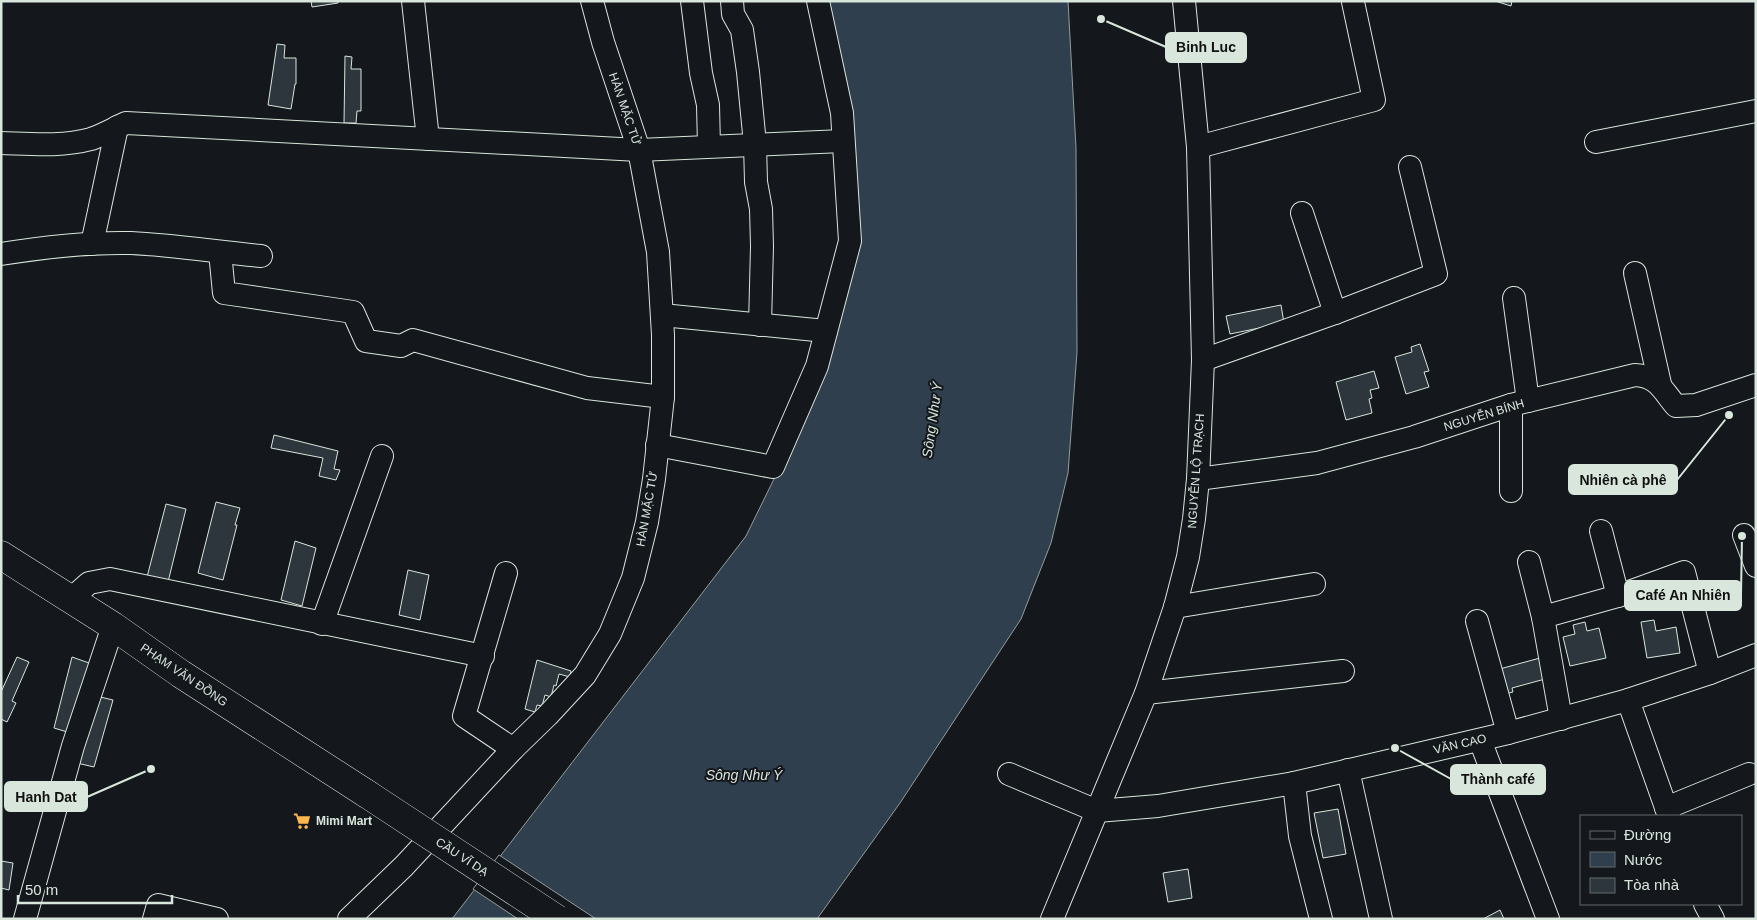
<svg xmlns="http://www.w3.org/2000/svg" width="1757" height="920" font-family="Helvetica,sans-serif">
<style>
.water{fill:#2f3f4d;stroke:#939e99}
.pier{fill:#14181c;stroke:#939e99}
.building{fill:#2c363c;stroke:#d8e6dc}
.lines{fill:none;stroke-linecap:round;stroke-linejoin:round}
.minor-casing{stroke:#d8e6dc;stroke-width:24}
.major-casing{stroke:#d8e6dc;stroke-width:29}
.minor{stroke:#14181c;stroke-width:22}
.major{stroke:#14181c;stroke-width:28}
.highway-bridge-casing{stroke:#d8e6dc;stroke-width:29;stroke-linecap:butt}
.highway-bridge{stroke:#14181c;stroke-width:28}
.labels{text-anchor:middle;stroke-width:4;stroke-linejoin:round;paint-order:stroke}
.street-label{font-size:12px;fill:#d8e6dc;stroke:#14181c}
.poi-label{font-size:12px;font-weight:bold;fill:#d8e6dc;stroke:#14181c;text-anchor:start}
.water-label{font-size:14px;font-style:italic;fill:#d8e6dc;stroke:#14181c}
.leader{fill:none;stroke:#d8e6dc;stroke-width:2}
.callout-dot{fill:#d8e6dc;stroke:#14181c;stroke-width:2}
.callout{fill:#d8e6dc;stroke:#d8e6dc;stroke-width:2}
.callout-label{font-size:14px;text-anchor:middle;font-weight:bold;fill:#111}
</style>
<rect width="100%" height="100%" fill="#14181c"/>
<polygon class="water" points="828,1 1068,1 1076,148 1077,352 1068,473 1051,543 1021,619 900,803 817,919 452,919 746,536 796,434 849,213"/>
<polygon class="pier" points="499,855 596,919 518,919 473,889"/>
<g class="building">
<polygon points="311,1 338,1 338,3 312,7"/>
<polygon points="1495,1 1512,1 1511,6"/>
<polygon points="277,44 285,45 284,58 296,58 296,84 295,84 291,109 268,105"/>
<polygon points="345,56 352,57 351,69 361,69 361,111 357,111 356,123 344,123"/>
<polygon points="1281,305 1284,323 1230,334 1226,316"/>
<polygon points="1420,344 1429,371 1424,372 1429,387 1406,394 1395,357 1412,352 1411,347"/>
<polygon points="1374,371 1379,388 1370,390 1372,398 1369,399 1372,413 1346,420 1336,382"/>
<polygon points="274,435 338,451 334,469 340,470 336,480 319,476 323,458 271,448"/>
<polygon points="216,502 240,508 235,525 237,525 223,580 198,573"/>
<polygon points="166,504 186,509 168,582 147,577"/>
<polygon points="295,541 316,548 302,606 281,600"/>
<polygon points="408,570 429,575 420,620 399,615"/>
<polygon points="1654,620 1656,631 1676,627 1680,653 1647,658 1641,622"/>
<polygon points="1585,622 1587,631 1599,628 1606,658 1570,666 1563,637 1575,634 1573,625"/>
<polygon points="17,657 29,662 12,701 16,703 7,722 1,719 1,692"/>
<polygon points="72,657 92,664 74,734 54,728"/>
<polygon points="1540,658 1545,679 1512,688 1513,692 1501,695 1496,670"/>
<polygon points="537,660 571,671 570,677 559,674 556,686 554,685 551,697 545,695 542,706 537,705 535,712 525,709"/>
<polygon points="96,696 113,700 94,767 77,763"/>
<polygon points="1338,809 1346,854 1323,858 1314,813"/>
<polygon points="1,861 13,863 9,890 1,888"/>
<polygon points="1188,869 1192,898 1168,902 1163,873"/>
<polygon points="1500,910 1504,919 1483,919"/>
</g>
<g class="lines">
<g class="minor-casing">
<g id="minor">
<polyline points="413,1 428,139"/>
<polyline points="692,1 701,73 708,105 709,146"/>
<polyline points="732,1 733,14 742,30 748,72 755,144 756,182 761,209 762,246 760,325"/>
<polyline points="1596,142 1756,111"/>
<path d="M 1,143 C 31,144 62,147 91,139 C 103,135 115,128 126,123 L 639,150 L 843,141"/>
<polyline points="1198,147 1374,100 1353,2"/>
<polyline points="1302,213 1335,313"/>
<polyline points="92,244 117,127"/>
<polyline points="220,252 224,293 353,312 366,341 401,346 413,340 587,388 663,397"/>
<path d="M 1,254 C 44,247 87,242 131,243 C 174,245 217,252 261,256"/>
<polyline points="1635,273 1660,384"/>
<polyline points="1514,298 1528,401"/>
<polyline points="662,315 826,331"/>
<polyline points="1203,360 1335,313 1436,274 1410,167"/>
<polyline points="1511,405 1511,491"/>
<polyline points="657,445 773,467 817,366 850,241 842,113 818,1"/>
<path d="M 1198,479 L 1317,463 L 1414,437 L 1511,405 L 1635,375 C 1658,376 1663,391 1676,406 L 1696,405 L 1756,385"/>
<polyline points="1601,531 1618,596"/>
<polyline points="1744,535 1756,566"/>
<polyline points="1529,562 1543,617 1561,719"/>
<polyline points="506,573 464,716 513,749"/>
<polyline points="71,599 89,583 110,579 483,656"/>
<polyline points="1175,607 1314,584"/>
<polyline points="1543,617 1618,596 1684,572 1710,673"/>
<polyline points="1477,621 1508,733"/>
<polyline points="322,624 382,456"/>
<polyline points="1146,693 1343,671"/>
<polyline points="1628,700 1669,816"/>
<polyline points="1480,740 1548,919"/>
<polyline points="1348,770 1381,919"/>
<polyline points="1009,774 1097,811 1158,806 1294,783 1508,733 1628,700 1710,673 1756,655"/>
<polyline points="1294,783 1300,836 1321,919"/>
<polyline points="1666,808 1749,774"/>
<polyline points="1705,904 1713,919"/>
<polyline points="25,919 73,746 113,626"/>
<polyline points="154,919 158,905 217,919"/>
<polyline points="349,919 404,866 513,749 548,715 585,675 610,634 633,578 647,522 654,479 663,397 663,335 658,252 639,150 603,42 592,1"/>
<polyline points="1052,919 1146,693 1175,607 1188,557 1194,519 1198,479 1203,360 1198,147 1184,1"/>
</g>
</g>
<g class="major-casing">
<polyline id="major" points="1,555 113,626 181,674 367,794"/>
</g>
<use href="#minor" class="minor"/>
<use href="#major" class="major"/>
<g class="highway-bridge-casing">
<polyline id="highway-bridge" points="367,794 557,919"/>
</g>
<use href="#highway-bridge" class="highway-bridge"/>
</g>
<defs>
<g id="supermarket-bare" transform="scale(1.35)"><path d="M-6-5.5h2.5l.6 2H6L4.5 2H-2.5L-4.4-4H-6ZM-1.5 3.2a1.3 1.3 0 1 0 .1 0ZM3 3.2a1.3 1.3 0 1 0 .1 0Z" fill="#ffb74d" stroke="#14181c" stroke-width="2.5" paint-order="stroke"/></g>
</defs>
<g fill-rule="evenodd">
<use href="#supermarket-bare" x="302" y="821"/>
</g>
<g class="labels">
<g class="street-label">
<text transform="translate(625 109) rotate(71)" y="4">HÀN MẶC TỬ</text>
<text transform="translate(1484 415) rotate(-17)" y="4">NGUYỄN BÍNH</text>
<text transform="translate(1196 471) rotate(-86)" y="4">NGUYỄN LỘ TRẠCH</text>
<text transform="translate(647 509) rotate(-80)" y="4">HÀN MẶC TỬ</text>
<text transform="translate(184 675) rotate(34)" y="4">PHẠM VĂN ĐỒNG</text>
<text transform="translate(1460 744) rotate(-13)" y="4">VĂN CAO</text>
<text transform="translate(462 857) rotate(33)" y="4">CẦU VĨ DẠ</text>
</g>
<g class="poi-label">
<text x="316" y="825">Mimi Mart</text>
</g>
<g class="water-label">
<text transform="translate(932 420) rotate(-82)" y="5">Sông Như Ý</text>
<text x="744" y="780">Sông Như Ý</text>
</g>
</g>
<path class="leader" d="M1101 19L1166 47M1729 415L1677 480M1742 536L1741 595M1395 748L1451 779M151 769L87 797"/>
<g class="callout-dot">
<circle cx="1101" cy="19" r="5"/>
<circle cx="1729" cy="415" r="5"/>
<circle cx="1742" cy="536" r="5"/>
<circle cx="1395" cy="748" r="5"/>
<circle cx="151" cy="769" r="5"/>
</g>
<g class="callout">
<rect x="1166" y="33" width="80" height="29" rx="5"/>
<rect x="1569" y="465" width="108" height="29" rx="5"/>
<rect x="1625" y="581" width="116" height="29" rx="5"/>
<rect x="1451" y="765" width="94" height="29" rx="5"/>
<rect x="5" y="782" width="82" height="29" rx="5"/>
</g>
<g class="callout-label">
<text x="1206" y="52">Binh Luc</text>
<text x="1623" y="485">Nhiên cà phê</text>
<text x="1683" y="600">Café An Nhiên</text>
<text x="1498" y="784">Thành café</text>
<text x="46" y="802">Hanh Dat</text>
</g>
<rect width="1757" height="920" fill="none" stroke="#d8e6dc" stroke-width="5"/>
<rect x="1580" y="815" width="162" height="90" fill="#14181c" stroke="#626a69"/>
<rect x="1590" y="831" width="25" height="8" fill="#14181c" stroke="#626a69"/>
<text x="1624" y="840" font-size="15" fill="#d8e6dc">Đường</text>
<rect x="1590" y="852" width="25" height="15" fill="#2f3f4d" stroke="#626a69"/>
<text x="1624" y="865" font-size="15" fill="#d8e6dc">Nước</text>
<rect x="1590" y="878" width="25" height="15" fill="#2c363c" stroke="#626a69"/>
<text x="1624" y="890" font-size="15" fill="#d8e6dc">Tòa nhà</text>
<path d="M18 895v8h154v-8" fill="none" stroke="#d8e6dc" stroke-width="2.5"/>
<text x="25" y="895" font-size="15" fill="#d8e6dc" stroke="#14181c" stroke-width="4" paint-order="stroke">50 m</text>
</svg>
